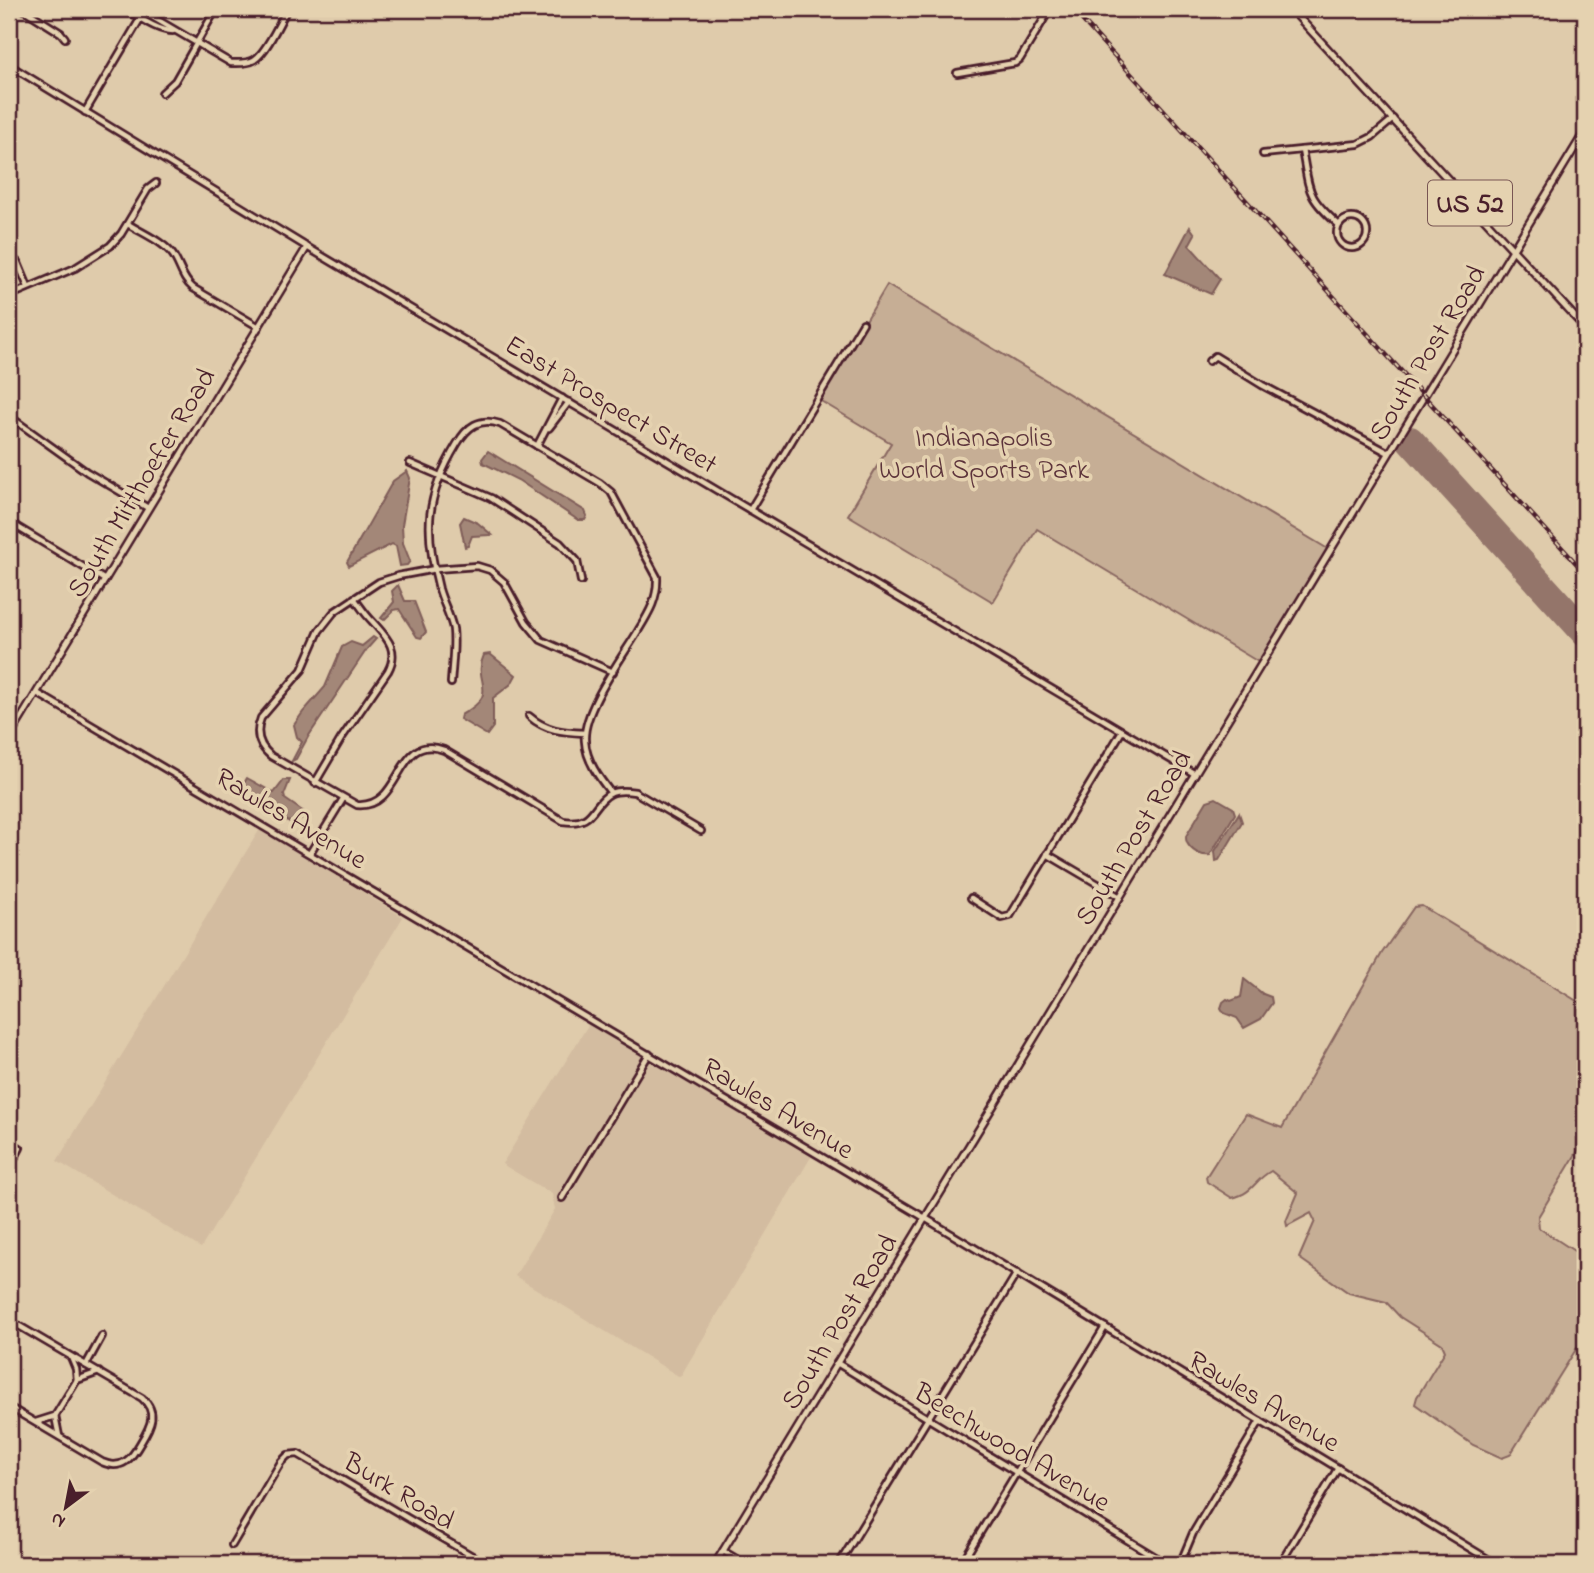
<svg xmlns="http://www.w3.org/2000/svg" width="1594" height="1573" font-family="'Indie Flower',sans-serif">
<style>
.built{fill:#d3bca0}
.green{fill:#c6ae95;stroke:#886660;stroke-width:2}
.water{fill:#a38778;stroke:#7f5d59;stroke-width:2}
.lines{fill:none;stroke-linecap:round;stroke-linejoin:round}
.runway{stroke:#94756b;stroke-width:28}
.minor-casing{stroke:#4a1f2b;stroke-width:10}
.major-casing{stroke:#4a1f2b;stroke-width:10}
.minor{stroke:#e5d2b0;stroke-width:4.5}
.major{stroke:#e5d2b0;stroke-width:5}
.rail-casing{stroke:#4a1f2b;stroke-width:4.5}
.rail{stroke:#e5d2b0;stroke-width:2;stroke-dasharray:5;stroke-linecap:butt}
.labels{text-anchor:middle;stroke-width:7;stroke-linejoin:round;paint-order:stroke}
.shield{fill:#e5d2b0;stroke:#785553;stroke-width:2}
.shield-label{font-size:26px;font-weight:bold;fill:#4a1f2b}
.street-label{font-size:28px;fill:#4a1f2b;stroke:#e5d2b0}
.park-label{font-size:28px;fill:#5d343b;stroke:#e5d2b0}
</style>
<rect width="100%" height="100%" fill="#dfcbab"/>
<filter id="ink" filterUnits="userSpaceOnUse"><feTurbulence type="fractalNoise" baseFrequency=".0143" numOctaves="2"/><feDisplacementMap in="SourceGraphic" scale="14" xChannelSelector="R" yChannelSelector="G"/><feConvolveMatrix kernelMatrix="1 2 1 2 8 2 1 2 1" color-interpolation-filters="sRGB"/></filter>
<g filter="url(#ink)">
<g class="built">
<polygon points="260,829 403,917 201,1248 57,1161"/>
<polygon points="590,1022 811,1157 680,1377 515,1276 555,1209 552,1194 502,1164"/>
</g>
<g class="green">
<polygon points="887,285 1328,549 1260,663 1037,529 993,602 848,515 891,443 819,400"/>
<path d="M 1422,906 L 1585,1006 L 1585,1139 L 1538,1217 L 1539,1228 L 1585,1258 L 1585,1335 L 1510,1455 L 1502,1458 L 1473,1445 L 1415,1404 L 1417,1397 L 1445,1351 L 1442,1344 L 1400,1317 L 1386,1302 L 1349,1293 L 1299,1258 L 1315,1221 L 1311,1213 L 1287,1226 L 1286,1221 L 1298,1193 L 1271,1171 C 1253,1181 1255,1192 1232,1198 L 1207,1182 L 1206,1177 L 1246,1114 L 1282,1128 L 1382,953 L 1414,907 Z"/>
</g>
<g class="water">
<polygon points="1190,227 1195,234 1189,245 1220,279 1211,294 1165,274"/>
<polygon points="488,451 585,511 587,516 585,520 578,520 518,480 483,463 482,459"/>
<polygon points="407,471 410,478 402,525 403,543 410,561 407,565 400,566 396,546 392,544 349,566 347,562 393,481"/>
<polygon points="464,517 478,523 492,535 472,536 468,546 465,547 460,523"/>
<polygon points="398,585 405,601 414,601 426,632 421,638 417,637 399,609 394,610 384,620 381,618 394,602 392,591"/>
<polygon points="373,637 376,639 367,649 308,737 296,759 292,761 302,742 297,737 294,725 303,712 325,687 342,647 351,642 362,646"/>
<path d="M 490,654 L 516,675 L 511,684 L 493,698 L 493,727 L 487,735 L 460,719 L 461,715 C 503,692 471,682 484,655 Z"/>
<path d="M 247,778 L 274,793 L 284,780 L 290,780 L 284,795 L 285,799 L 304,812 L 305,817 L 290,822 C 273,814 249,803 243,785 Z"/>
<path d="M 1216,798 L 1233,808 L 1235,814 L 1210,855 C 1199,857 1185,847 1186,836 L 1207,801 Z"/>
<polygon points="1239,813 1242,822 1219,860 1216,861 1215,851"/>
<polygon points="1244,979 1263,994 1271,997 1272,1003 1261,1019 1244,1028 1237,1018 1224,1013 1221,1008 1223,1002 1227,999 1231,1001 1241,997"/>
</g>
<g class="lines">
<polyline class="runway" points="1410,440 1585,633"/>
<g class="minor-casing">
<g id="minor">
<polyline points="23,9 61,33 65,38"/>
<path d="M 127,9 C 139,18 158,31 173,31"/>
<path d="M 139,9 L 231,63 C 239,63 247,64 254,60 C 266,53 280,22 287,9"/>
<polyline points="9,65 307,247 1195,774"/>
<polyline points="957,73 1015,63 1020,59 1050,9"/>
<polyline points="162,93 175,81 216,9"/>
<polyline points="85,112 146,9"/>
<path d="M 1302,150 C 1310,192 1306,196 1339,225"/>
<polyline points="1263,154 1358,144 1372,137 1393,119"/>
<circle cx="1352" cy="233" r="15"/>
<path d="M 128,224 C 142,233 164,242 173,255 C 181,267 182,279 193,288 L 259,327"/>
<polyline points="9,254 18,263 28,287"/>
<polyline points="9,296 75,268 110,246 121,234 148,189 156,183"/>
<polyline points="1209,361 1215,356 1262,385 1389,453"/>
<polyline points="9,416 87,472 148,508"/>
<polyline points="549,428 569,402"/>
<polyline points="537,446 562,398"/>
<polyline points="410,463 491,498 560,543 577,561 581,581"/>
<polyline points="750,510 863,323"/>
<polyline points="9,522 105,580"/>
<polyline points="9,538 16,526"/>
<path d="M 613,672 L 541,640 L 526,622 L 504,582 L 490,570 L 477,566 L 435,569 L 398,576 L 379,582 L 334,612 L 319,631 L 302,670 L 261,718 C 255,733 259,746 271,756 L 357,805 C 404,809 394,732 444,750 L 563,821 C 596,826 590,804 611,793 C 618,790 628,791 635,792 L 701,831"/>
<path d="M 451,683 C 452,666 455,647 453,629 C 450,615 443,603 439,589 C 424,530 425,497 457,444 C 467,427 479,417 500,424 L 600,483 L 611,492 L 657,577 C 658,599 649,613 638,631 C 622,658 582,711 585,741 C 586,760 599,778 611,793"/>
<polyline points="37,693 925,1218 1496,1564"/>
<path d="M 529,716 C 546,731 563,732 585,733"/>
<path d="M 315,783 L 341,739 L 388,671 C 400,649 386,637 372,621 C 365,614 360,606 354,598"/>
<polyline points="310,853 343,799"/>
<polyline points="1047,854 1120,897"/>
<polyline points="971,898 1002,918 1010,916 1122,731"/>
<polyline points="9,1169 20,1148 9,1141"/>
<polyline points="562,1198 649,1054"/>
<path d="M 9,1320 L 142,1398 C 158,1412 151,1426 141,1442 C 132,1458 122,1471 102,1462 L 9,1407"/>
<polyline points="71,1357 76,1369 77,1380"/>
<polyline points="837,1363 1167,1564"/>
<polyline points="86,1365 102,1336"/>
<polyline points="77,1380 99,1372"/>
<polyline points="55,1416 77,1380"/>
<polyline points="55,1416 59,1436"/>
<polyline points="36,1422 55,1416"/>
<polyline points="232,1545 281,1462 288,1455 298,1454 486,1564"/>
<polyline points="723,1551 745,1564"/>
<polyline points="839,1564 1017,1273"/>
<polyline points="961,1564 1105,1327"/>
<polyline points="1180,1564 1193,1533 1260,1421"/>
<polyline points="1280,1564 1338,1468"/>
</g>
</g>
<g class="major-casing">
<g id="major">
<polyline points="1291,9 1585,328"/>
<polyline points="9,738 307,247"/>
<polyline points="715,1564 1585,131"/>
</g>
</g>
<use href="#minor" class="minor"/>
<use href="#major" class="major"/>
<g class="rail-casing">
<polyline id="rail" points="1072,9 1585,573"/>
</g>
<use href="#rail" class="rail"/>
</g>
</g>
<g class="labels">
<rect class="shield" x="1428" y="180.5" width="84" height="45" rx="5"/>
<g class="shield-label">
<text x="1470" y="212">US 52</text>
</g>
<g class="street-label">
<text transform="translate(1426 352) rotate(-59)" y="10">South Post Road</text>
<text transform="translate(612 403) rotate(31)" y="10">East Prospect Street</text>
<text transform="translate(140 482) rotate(-59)" y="10">South Mitthoefer Road</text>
<text transform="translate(292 817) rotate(31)" y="10">Rawles Avenue</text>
<text transform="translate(1132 837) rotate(-59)" y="10">South Post Road</text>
<text transform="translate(779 1107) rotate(31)" y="10">Rawles Avenue</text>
<text transform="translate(838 1321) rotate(-59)" y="10">South Post Road</text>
<text transform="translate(1265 1400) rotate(31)" y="10">Rawles Avenue</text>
<text transform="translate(1013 1446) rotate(31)" y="10">Beechwood Avenue</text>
<text transform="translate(400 1490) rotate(31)" y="10">Burk Road</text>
</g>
<g class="park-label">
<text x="984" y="446">Indianapolis<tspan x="984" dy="32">World Sports Park</tspan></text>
</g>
</g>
<rect width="1594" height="1573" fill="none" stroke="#e5d2b0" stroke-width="35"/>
<rect x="18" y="18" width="1559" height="1538" fill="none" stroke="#4a1f2b" stroke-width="2.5" filter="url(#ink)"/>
<g transform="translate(66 1507) rotate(212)" stroke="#e5d2b0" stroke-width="5" paint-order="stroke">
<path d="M0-5L12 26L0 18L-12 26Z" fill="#4a1f2b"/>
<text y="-10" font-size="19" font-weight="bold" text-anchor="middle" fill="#4a1f2b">N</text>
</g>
</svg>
